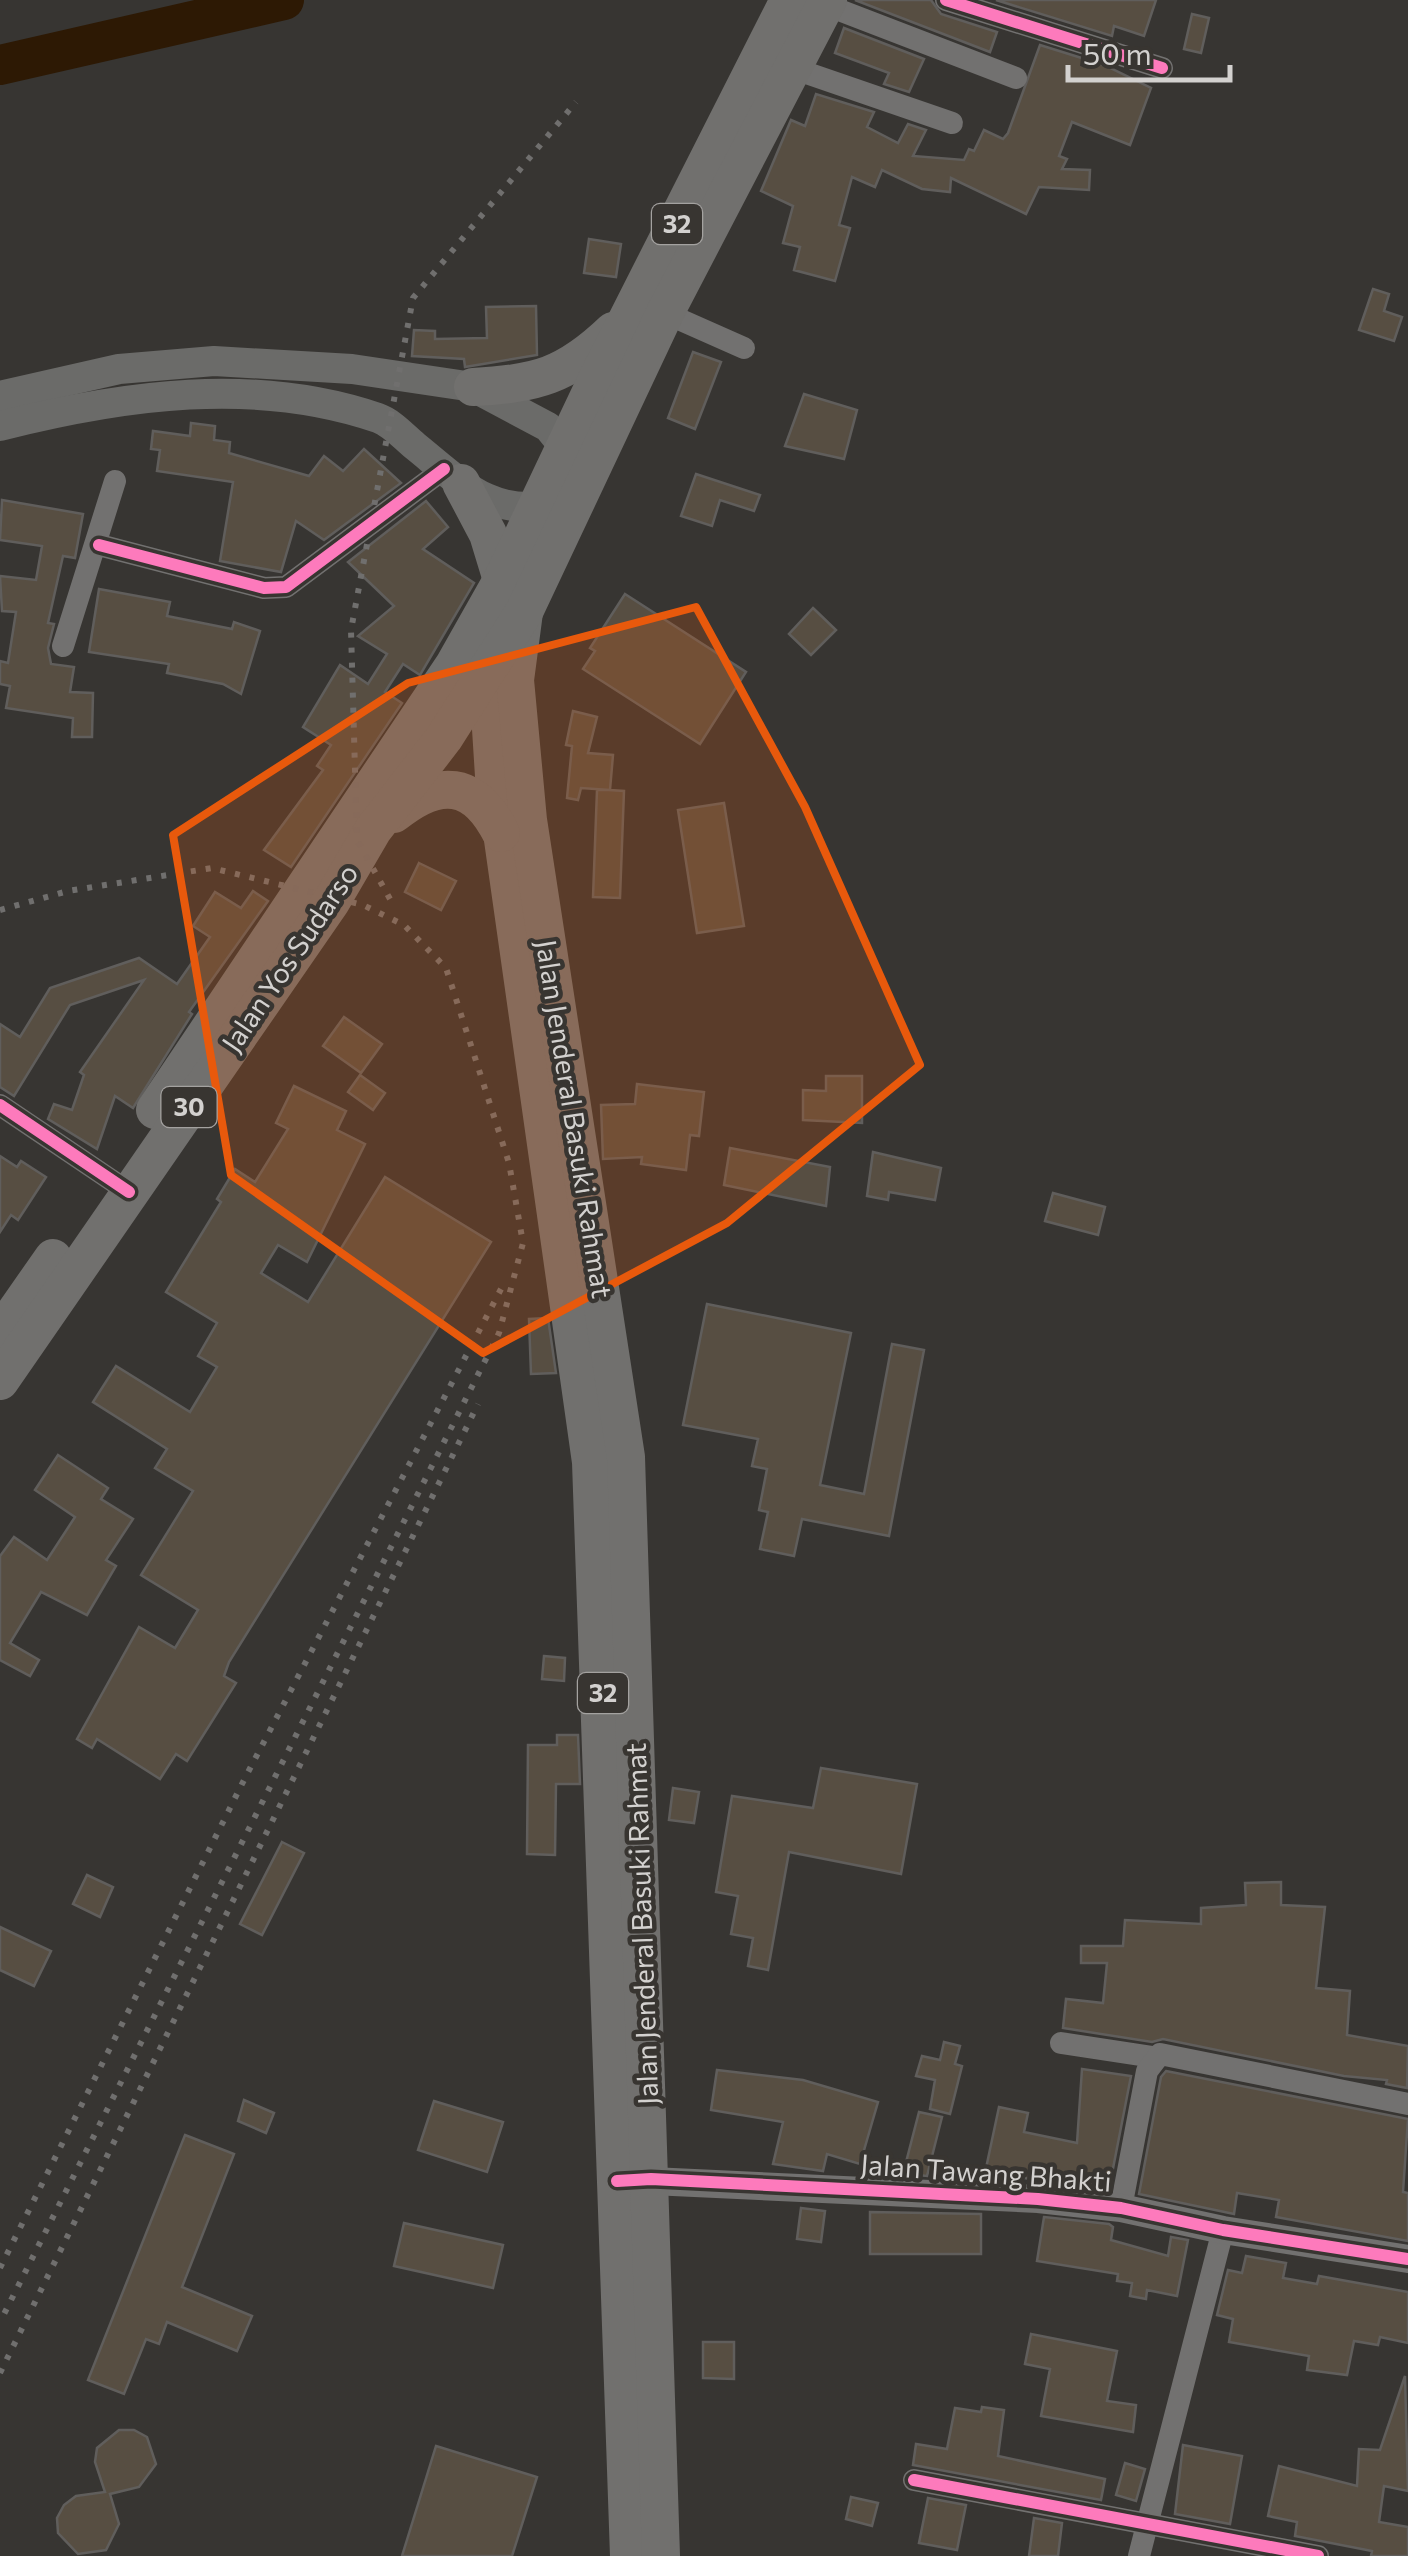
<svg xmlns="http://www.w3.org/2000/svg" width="1408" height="2556" font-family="Commissioner,sans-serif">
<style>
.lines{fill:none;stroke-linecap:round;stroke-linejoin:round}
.river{stroke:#2d1904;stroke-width:40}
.building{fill:#574e42;stroke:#605e5c;stroke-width:2.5}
.minor{stroke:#727170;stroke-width:22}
.tertiary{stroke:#727170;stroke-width:28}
.secondary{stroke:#6b6b69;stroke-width:30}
.trunk{stroke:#71706e;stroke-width:38}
.rail{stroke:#706f6e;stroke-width:6;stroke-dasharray:5 10;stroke-linecap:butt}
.cycleway-casing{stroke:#383531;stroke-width:19}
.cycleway{stroke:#fd7abc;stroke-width:12}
.marked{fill:#e8590c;fill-opacity:0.2;stroke:#e8590c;stroke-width:8;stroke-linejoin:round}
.labels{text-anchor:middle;stroke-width:9;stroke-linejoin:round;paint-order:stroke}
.shield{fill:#383531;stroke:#a4a2a0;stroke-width:2.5}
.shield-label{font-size:25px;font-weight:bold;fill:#d3d1cf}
.street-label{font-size:28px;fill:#d3d1cf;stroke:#383531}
</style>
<rect width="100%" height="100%" fill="#373532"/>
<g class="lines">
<polyline class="river" points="0,65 284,0"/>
</g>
<g class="building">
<polygon points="855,0 931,0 941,14 997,32 990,52"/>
<polygon points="996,0 1156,0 1144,36 1114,26 1112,36"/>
<polygon points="1192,14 1209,18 1201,53 1184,49"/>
<polygon points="844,28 924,59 909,92 884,84 889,73 835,53"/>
<polygon points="1040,45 1104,65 1151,88 1130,145 1072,122 1059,156 1067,159 1062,169 1090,170 1089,190 1039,187 1026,214 951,178 950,192 922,189 882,170 875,187 852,177 839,225 850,228 835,281 794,270 800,247 783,243 793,206 761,191 791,120 805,126 816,94 874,112 867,127 898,143 908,124 926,130 913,156 964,160 969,149 974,151 984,130 1003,139 1008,133"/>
<polygon points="589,239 621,244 616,277 584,273"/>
<polygon points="1373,289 1389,294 1384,311 1402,317 1394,341 1359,330"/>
<polygon points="536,306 537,355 465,367 464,359 412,356 414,330 435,331 435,339 487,338 486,307"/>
<polygon points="693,352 721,362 695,429 668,418"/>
<polygon points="804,394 857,410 844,459 785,446"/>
<polygon points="191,423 215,426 214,440 230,442 229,453 309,476 324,456 343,471 364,449 401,483 324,540 296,521 281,572 220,561 233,482 157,471 160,450 151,449 153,431 190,436"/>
<polygon points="696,474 760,495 754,511 720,500 712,526 681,516"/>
<polygon points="2,500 83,514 75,558 63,556 48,623 54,624 48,648 51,664 74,667 70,692 93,693 92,737 72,737 73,718 6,708 10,686 0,684 0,661 8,663 16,612 2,611 0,576 36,580 42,546 0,540"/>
<polygon points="426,501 448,527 423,549 474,583 420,675 403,664 385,692 402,703 291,867 264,850 323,770 317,766 331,745 303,727 340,665 368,684 387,654 358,636 394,606 348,562"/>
<polygon points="99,589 170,602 167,616 232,629 234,622 260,631 241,694 223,684 167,673 169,664 89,652"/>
<polygon points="625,594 746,672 700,744 583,669 595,651 590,648"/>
<polygon points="813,608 836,630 811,655 789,634"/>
<polygon points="573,711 597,717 588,753 613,755 610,790 624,791 620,898 593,897 597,790 610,790 581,788 578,800 567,798 572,746 566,745"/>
<polygon points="724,803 744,926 697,933 678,810"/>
<polygon points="419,863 456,881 441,910 405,892"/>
<polygon points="253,891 268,901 189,1012 192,1014 133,1108 115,1096 97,1149 48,1119 54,1104 72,1110 84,1075 80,1072 144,980 70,1005 14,1096 0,1087 0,1024 20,1037 50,988 139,958 177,984 210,937 193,926 215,892 241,908"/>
<polygon points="344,1017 382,1044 361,1073 323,1046"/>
<polygon points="360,1075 385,1093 373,1110 348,1092"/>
<polygon points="826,1076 862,1076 862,1123 803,1120 803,1090 826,1091"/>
<polygon points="637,1084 704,1092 699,1136 690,1135 686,1170 641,1164 642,1157 603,1159 601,1105 635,1104"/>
<polygon points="294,1086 346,1111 337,1130 365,1144 307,1262 278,1245 261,1273 308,1302 385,1177 491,1242 229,1662 224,1676 236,1683 187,1761 176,1754 160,1779 97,1739 92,1748 77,1739 139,1627 175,1648 198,1610 141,1575 193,1491 155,1468 167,1449 93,1402 116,1366 190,1412 217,1367 198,1356 217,1323 166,1292 221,1202 217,1199 235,1169 255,1182 288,1129 276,1123"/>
<polygon points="730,1148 830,1167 826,1206 724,1185"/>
<polygon points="873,1152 941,1168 935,1200 889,1192 888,1200 867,1196"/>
<polygon points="0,1156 17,1167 21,1161 46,1177 18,1220 11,1215 0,1232"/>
<polygon points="1053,1193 1105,1207 1098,1235 1045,1221"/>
<polygon points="707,1304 851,1333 820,1485 864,1494 892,1344 924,1350 889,1536 802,1519 794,1556 760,1549 768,1512 759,1510 767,1469 752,1466 758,1439 683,1425"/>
<polygon points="548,1318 556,1373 531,1374 529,1319"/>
<polygon points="58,1455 108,1488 101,1499 133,1519 106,1560 116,1566 87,1615 41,1592 10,1643 39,1660 30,1676 0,1660 0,1556 14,1537 47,1560 75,1517 35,1490"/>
<polygon points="544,1656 565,1658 564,1681 542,1679"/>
<polygon points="557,1735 578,1735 580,1784 556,1784 555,1855 527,1854 528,1745 557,1745"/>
<polygon points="821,1768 917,1784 901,1874 789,1852 768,1970 748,1966 753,1938 731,1934 738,1896 716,1892 732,1796 813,1808"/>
<polygon points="673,1788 699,1792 694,1823 669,1820"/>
<polygon points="282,1842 304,1853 262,1935 240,1924"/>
<polygon points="87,1875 113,1887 100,1917 73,1904"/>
<polygon points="1281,1882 1281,1905 1325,1907 1316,1988 1350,1991 1347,2035 1408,2046 1407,2088 1386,2084 1387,2080 1344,2076 1163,2039 1152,2042 1063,2028 1066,1999 1103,2003 1107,1963 1081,1963 1081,1946 1123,1946 1125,1920 1201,1924 1201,1908 1246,1905 1245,1883"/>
<polygon points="0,1927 51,1951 34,1986 0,1970"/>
<polygon points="944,2042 960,2046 955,2064 962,2066 950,2114 930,2109 935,2080 916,2076 922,2056 940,2060"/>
<polygon points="1082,2069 1131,2076 1109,2189 985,2173 999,2107 1028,2113 1024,2132 1077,2143"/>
<polygon points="717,2070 803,2080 878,2102 860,2164 827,2154 823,2171 773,2164 783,2122 711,2110"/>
<polygon points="1166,2071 1408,2119 1403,2192 1408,2193 1408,2241 1276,2217 1279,2200 1237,2193 1234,2214 1139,2194 1161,2077"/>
<polygon points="244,2100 274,2113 266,2133 238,2121"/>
<polygon points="434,2101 503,2122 487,2172 418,2150"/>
<polygon points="919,2112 942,2117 927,2176 903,2174"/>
<polygon points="185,2135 234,2154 182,2287 252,2316 237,2351 167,2322 159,2344 146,2339 124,2394 88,2380"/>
<polygon points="801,2208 825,2211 821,2242 797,2239"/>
<polygon points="870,2212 981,2214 981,2254 870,2254"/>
<polygon points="1044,2217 1109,2224 1113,2227 1111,2240 1168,2256 1171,2237 1188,2240 1177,2296 1147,2290 1146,2299 1130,2296 1132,2283 1117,2281 1118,2274 1037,2261"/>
<polygon points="404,2223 503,2245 493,2288 394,2266"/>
<polygon points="1246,2256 1286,2263 1283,2278 1317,2284 1319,2276 1408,2292 1408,2343 1380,2337 1378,2345 1354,2341 1347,2375 1307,2370 1309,2356 1229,2342 1233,2319 1217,2315 1228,2270 1242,2273"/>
<polygon points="1031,2334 1117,2351 1107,2401 1136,2405 1133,2432 1041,2416 1050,2369 1025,2364"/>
<polygon points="703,2342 734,2342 734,2379 703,2378"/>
<polygon points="1405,2376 1408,2491 1384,2486 1379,2522 1408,2527 1408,2556 1371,2556 1372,2551 1295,2536 1297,2522 1268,2516 1279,2466 1357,2486 1359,2449 1380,2450"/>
<polygon points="982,2407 1004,2410 998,2456 1105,2479 1101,2500 913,2465 916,2444 947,2449 955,2408 981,2412"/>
<polygon points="119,2430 134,2430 147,2437 156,2464 139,2487 110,2494 119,2524 106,2550 78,2554 58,2533 57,2518 64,2505 76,2496 105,2492 95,2462 97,2448"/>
<polygon points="1183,2445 1242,2456 1230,2524 1175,2514"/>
<polygon points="436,2446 537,2477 512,2556 402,2556"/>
<polygon points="1125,2463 1145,2469 1136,2501 1116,2495"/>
<polygon points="851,2497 878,2503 872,2526 846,2519"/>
<polygon points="928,2498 966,2505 957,2550 919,2543"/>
<polygon points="1034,2518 1062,2523 1058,2556 1029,2556"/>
</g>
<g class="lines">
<g class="minor">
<polyline points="946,0 1162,68"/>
<polyline points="826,5 1016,78"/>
<polyline points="795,69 952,123"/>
<polyline points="665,313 744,348"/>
<polyline points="99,545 264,588 286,587 444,469"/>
<polyline points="63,646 115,481"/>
<polyline points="0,1105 129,1192"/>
<polyline points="1061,2043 1153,2057"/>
<polyline points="1121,2208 1147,2071 1160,2054 1408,2104"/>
<polyline points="914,2480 1318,2556"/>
<polyline points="1139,2556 1223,2230"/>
</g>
<polyline class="tertiary" points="630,2180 1038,2199 1121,2208 1223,2230 1408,2259"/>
<g class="secondary">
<polyline points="0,396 119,369 214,361 352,369 473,387 548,427 564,447 571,463"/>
<path d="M 0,426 C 123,395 255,376 378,418 C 392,423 404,437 415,446 C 462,484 492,518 556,504"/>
</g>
<g class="trunk">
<path d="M 473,387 C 536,384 566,376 613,331"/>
<polyline points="461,483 488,534 502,580 489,697 494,776 591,1462 629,2556"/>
<polyline points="524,612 515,680 528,820 626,1457 661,2556"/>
<path d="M 394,814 C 439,778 474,780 501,833"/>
<polyline points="155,1110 454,665 502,580 598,377 789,0"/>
<polyline points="0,1334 53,1258"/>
<polyline points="0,1381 331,902 373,830 444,738 524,612 665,313 828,0"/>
</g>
<g class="rail">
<polyline points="390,899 357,840 351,630 413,298 576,102"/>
<polyline points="0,910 68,891 212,868 363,905 404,925 446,968 509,1163 523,1243 499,1333 0,2322"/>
<polyline points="0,2268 245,1778 501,1289"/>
<polyline points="0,2373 478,1404"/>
</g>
<g class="cycleway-casing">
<g id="cycleway">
<polyline points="946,0 1162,68"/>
<polyline points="99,545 264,588 286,587 444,469"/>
<polyline points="0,1105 129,1192"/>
<polyline points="617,2181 651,2179 1038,2199 1121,2208 1223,2230 1408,2259"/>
<polyline points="914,2480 1318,2556"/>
</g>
</g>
<use href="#cycleway" class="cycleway"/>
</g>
<path class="marked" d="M 696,607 L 805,807 L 920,1065 L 727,1223 L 483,1353 L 231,1175 L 173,835 L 408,683 Z"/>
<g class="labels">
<g class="shield">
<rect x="652" y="204" width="50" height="40" rx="8"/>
<rect x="161.5" y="1087" width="55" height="40" rx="8"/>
<rect x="578" y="1673" width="50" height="40" rx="8"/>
</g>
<g class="shield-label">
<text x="677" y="233">32</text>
<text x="189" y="1116">30</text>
<text x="603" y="1702">32</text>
</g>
<g class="street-label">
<text transform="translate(290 958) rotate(-56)" y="10">Jalan Yos Sudarso</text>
<text transform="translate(574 1119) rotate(81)" y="10">Jalan Jenderal Basuki Rahmat</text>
<text transform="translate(642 1924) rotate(-92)" y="10">Jalan Jenderal Basuki Rahmat</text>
<text transform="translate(986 2173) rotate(4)" y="10">Jalan Tawang Bhakti</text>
</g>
</g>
<path d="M1068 65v15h162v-15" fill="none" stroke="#d3d1cf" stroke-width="5"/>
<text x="1083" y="65" font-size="30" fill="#d3d1cf" stroke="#383531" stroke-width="8" paint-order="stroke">50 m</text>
</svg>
